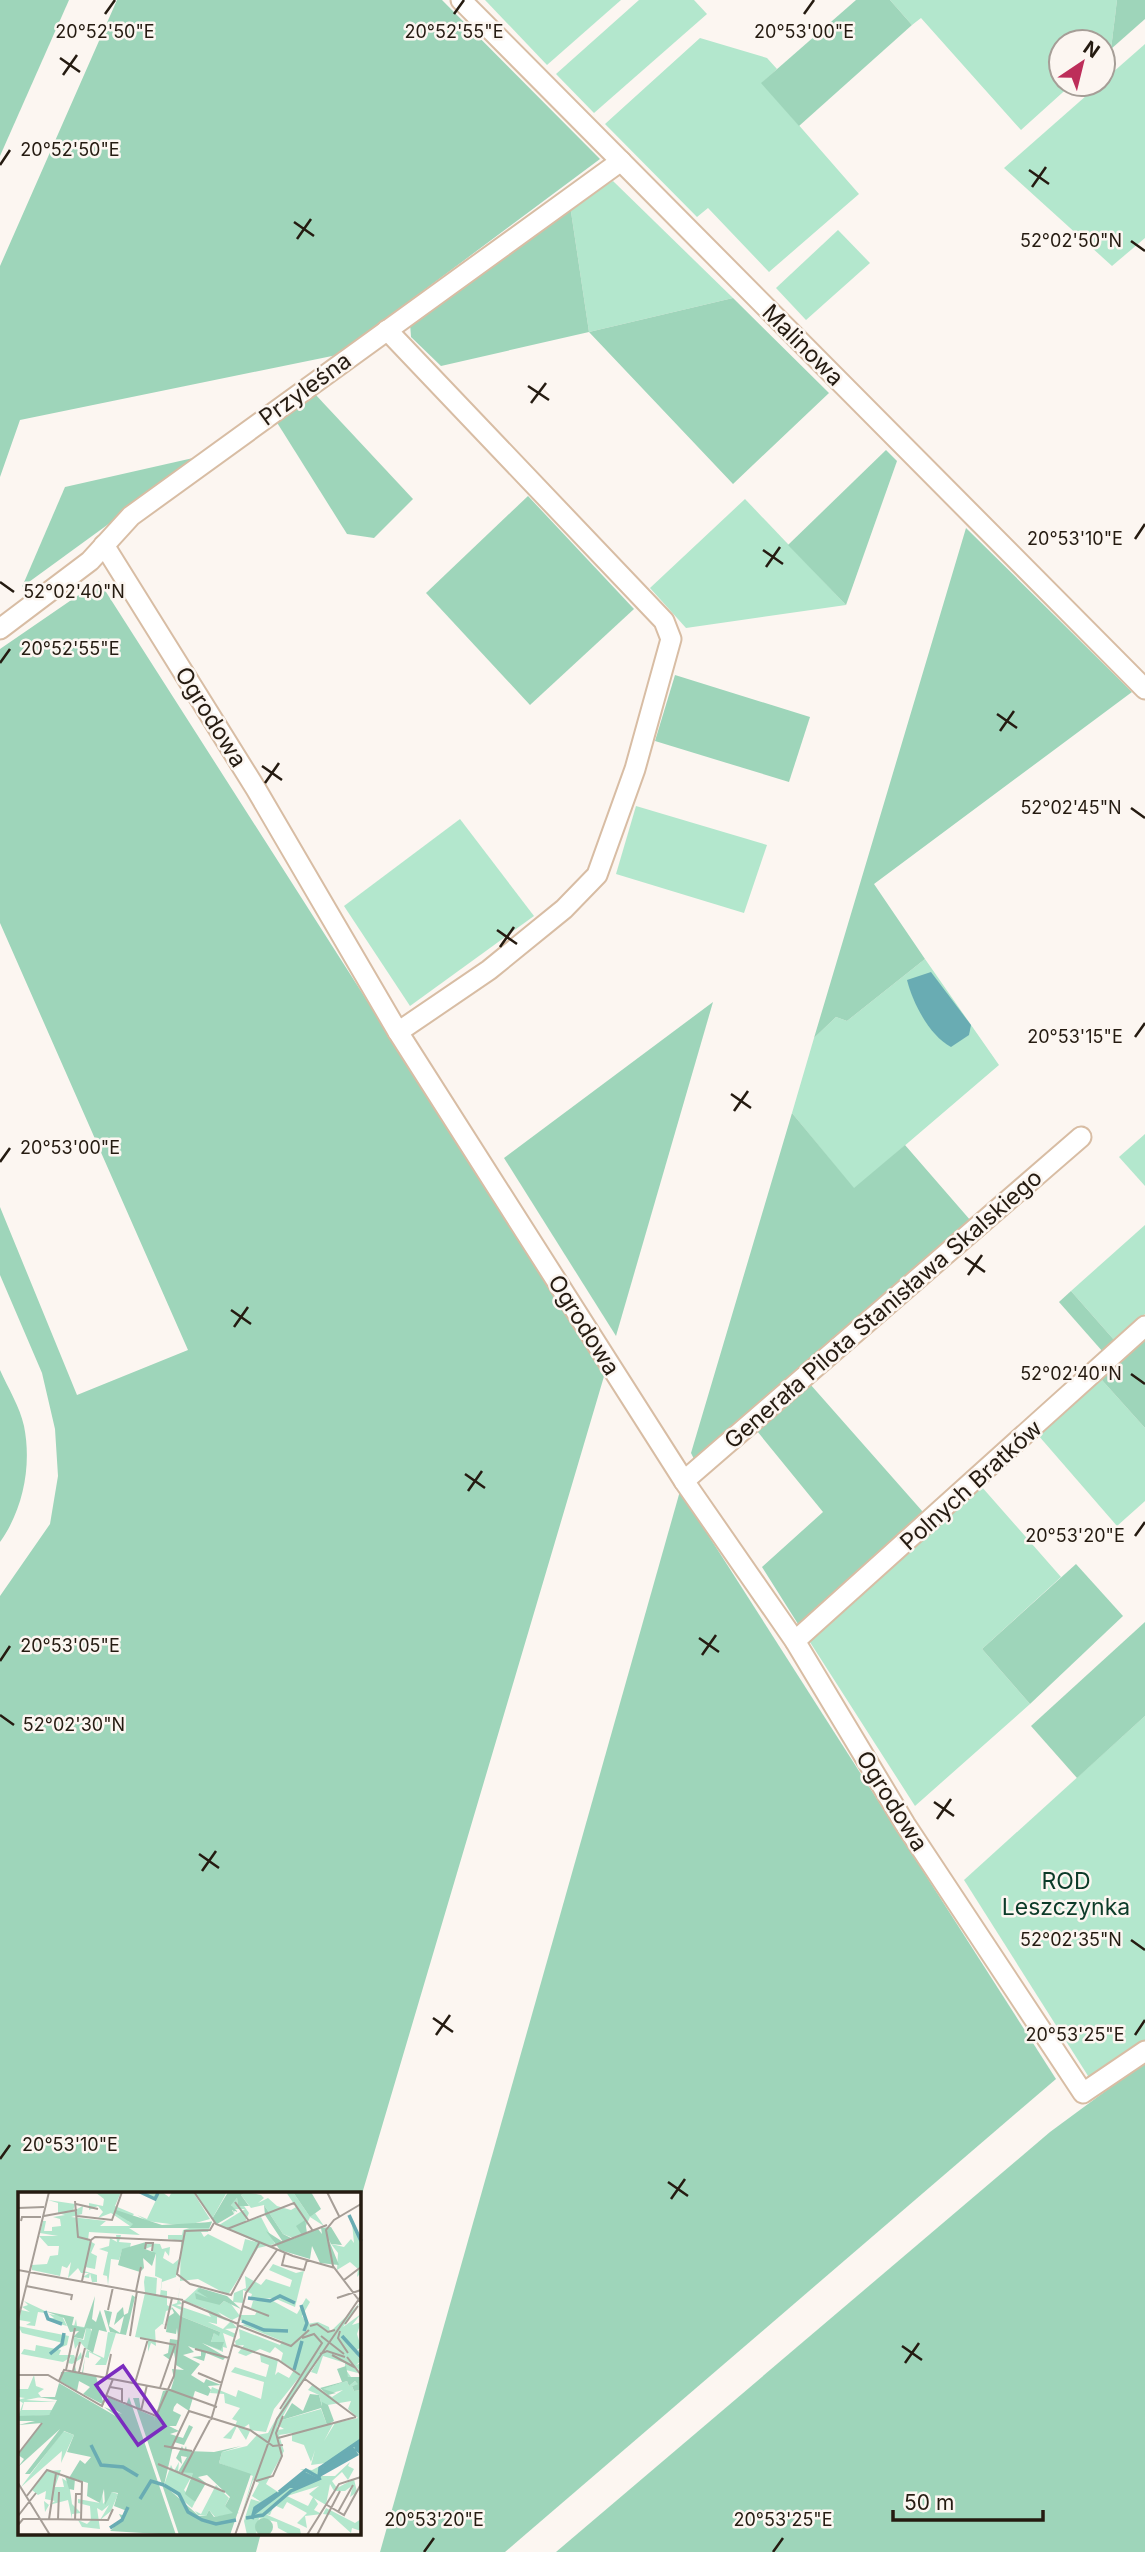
<svg xmlns="http://www.w3.org/2000/svg" width="1145" height="2552" font-family="Inter,sans-serif">
<style>
.green{fill:#b3e7cd}
.forest{fill:#9ed5ba}
.water{fill:#69acb3}
.lines{fill:none;stroke-linecap:round;stroke-linejoin:round}
.minor-casing{stroke:#d8bda4;stroke-width:23}
.minor{stroke:#fff;stroke-width:19}
.ticks{fill:none;stroke:#251b11;stroke-width:2.5}
.labels{text-anchor:middle;stroke-width:5;stroke-linejoin:round;paint-order:stroke}
.street-label{font-size:23px;fill:#251b11;stroke:#fcf6f1}
.park-label{font-size:23px;fill:#0c3b29;stroke:#fcf6f1}
.inset-river{fill:none;stroke:#69acb3;stroke-width:3.5}
.inset-road{fill:none;stroke:#a69e97;stroke-width:2}
.view{fill:#7b2cbf;fill-opacity:0.15;stroke:#7b2cbf;stroke-width:3.5}
.inset-edge{fill:none;stroke:#251b11;stroke-width:3.5}
.ticks-label{font-size:18px;text-anchor:middle;fill:#251b11;stroke:#fcf6f1;stroke-width:5;stroke-linejoin:round;paint-order:stroke}
</style>
<rect width="100%" height="100%" fill="#fcf6f1"/>
<g class="green">
<polygon points="485,0 621,0 547,65"/>
<polygon points="639,0 694,0 707,14 594,113 556,74"/>
<polygon points="890,0 1117,0 1111,49 1103,56 1103,42 1061,42 1061,84 1072,84 1021,130 921,18 912,25"/>
<polygon points="700,38 767,58 777,69 762,83 859,194 769,272 708,208 697,217 605,124"/>
<polygon points="1145,44 1145,238 1112,266 1004,168"/>
<polygon points="613,181 733,298 589,332 570,205"/>
<polygon points="838,230 870,263 806,320 776,288"/>
<polygon points="745,499 846,605 686,628 650,588"/>
<polygon points="636,806 767,845 744,913 616,874"/>
<polygon points="460,819 534,916 410,1006 344,906"/>
<polygon points="925,959 999,1065 854,1189 792,1113 814,1038 836,1017 847,1021"/>
<polygon points="1145,1134 1145,1186 1119,1157"/>
<polygon points="1145,1225 1145,1314 1115,1341 1071,1291"/>
<polygon points="1101,1379 1145,1428 1145,1501 1117,1526 1038,1435"/>
<polygon points="981,1486 1061,1577 982,1649 1030,1704 915,1806 808,1639"/>
<polygon points="1145,1716 1145,2042 1090,2079 964,1880"/>
</g>
<g class="forest">
<polygon points="0,0 69,0 0,156"/>
<polygon points="117,0 442,0 600,159 337,355 20,420 0,477 0,266"/>
<polygon points="856,0 890,0 912,25 799,126 761,83"/>
<polygon points="1117,0 1145,0 1145,19 1111,49"/>
<polygon points="570,205 589,332 733,298 829,393 733,484 589,332 441,366 411,337 410,323"/>
<polygon points="314,393 413,499 374,538 347,534 276,421"/>
<polygon points="886,450 897,461 846,605 788,545"/>
<polygon points="202,456 22,587 65,487"/>
<polygon points="528,496 634,609 530,705 426,593"/>
<polygon points="966,528 1132,692 874,884 925,959 847,1021 836,1017 814,1038"/>
<polygon points="99,581 605,1373 359,2204 359,2193 19,2193 19,2533 261,2533 256,2552 0,2552 0,1596 50,1524 58,1476 55,1429 42,1373 0,1275 0,1207 77,1395 188,1350 0,923 0,649"/>
<polygon points="675,675 810,717 789,782 655,741"/>
<polygon points="713,1002 616,1336 504,1158"/>
<polygon points="792,1113 854,1188 905,1145 971,1221 696,1463 691,1453"/>
<polygon points="1071,1291 1115,1341 1103,1352 1059,1302"/>
<polygon points="1145,1339 1145,1428 1101,1379"/>
<path d="M 0,1370 C 8,1388 20,1407 24,1426 C 32,1466 23,1510 0,1542 Z"/>
<polygon points="810,1384 923,1512 798,1624 762,1567 823,1512 757,1431"/>
<polygon points="680,1491 1056,2079 505,2552 380,2552"/>
<polygon points="1076,1564 1123,1616 1030,1704 982,1649"/>
<polygon points="1145,1622 1145,1716 1077,1778 1031,1726"/>
<polygon points="1145,2062 1145,2552 556,2552 1050,2132"/>
</g>
<path class="water" d="M 931,972 L 971,1025 L 969,1035 L 951,1047 C 930,1036 913,1004 907,980 Z"/>
<g class="lines">
<g class="minor-casing">
<g id="minor">
<polyline points="461,0 1145,689"/>
<polyline points="387,330 664,621 671,639 635,769 597,875 564,909 489,970 398,1032"/>
<polyline points="104,545 256,789 398,1032 684,1481 795,1641 905,1824 1083,2093 1145,2051"/>
<polyline points="0,629 90,561 131,516 621,161"/>
<polyline points="684,1481 1081,1137"/>
<polyline points="795,1641 1145,1326"/>
</g>
</g>
<use href="#minor" class="minor"/>
</g>
<path class="ticks" d="M 105,14 L 115,0M 454,14 L 464,0M 804,14 L 814,0M 60,58 L 80,72M 63,75 L 77,55M 0,165 L 10,150M 1029,170 L 1049,184M 1032,187 L 1046,167M 294,222 L 314,236M 297,239 L 311,219M 1131,241 L 1145,251M 528,386 L 549,400M 531,403 L 546,383M 1135,539 L 1145,524M 763,550 L 783,564M 766,567 L 780,547M 0,582 L 14,592M 0,663 L 10,649M 997,714 L 1017,728M 1000,731 L 1014,711M 262,766 L 282,780M 265,783 L 279,763M 1131,808 L 1145,818M 497,930 L 517,944M 500,947 L 514,927M 1135,1037 L 1145,1023M 731,1094 L 751,1108M 734,1111 L 748,1091M 0,1162 L 10,1148M 965,1258 L 985,1272M 968,1275 L 982,1255M 231,1310 L 251,1324M 234,1327 L 248,1307M 1131,1374 L 1145,1384M 465,1474 L 485,1488M 468,1491 L 482,1471M 1135,1536 L 1145,1522M 699,1638 L 719,1652M 702,1655 L 716,1635M 0,1661 L 10,1646M 0,1715 L 14,1725M 934,1802 L 954,1816M 937,1819 L 951,1799M 199,1854 L 219,1868M 202,1871 L 216,1851M 1131,1940 L 1145,1950M 433,2018 L 453,2032M 436,2035 L 450,2015M 1135,2035 L 1145,2020M 0,2159 L 10,2145M 668,2182 L 688,2196M 671,2199 L 685,2179M 902,2346 L 922,2360M 905,2363 L 919,2343M 424,2552 L 434,2538M 773,2552 L 783,2538"/>
<g class="labels">
<g class="street-label">
<text transform="translate(803 345) rotate(45)" y="8">Malinowa</text>
<text transform="translate(305 389) rotate(-36)" y="8">Przyleśna</text>
<text transform="translate(211 717) rotate(58)" y="8">Ogrodowa</text>
<text transform="translate(883 1309) rotate(-41)" y="8">Generała Pilota Stanisława Skalskiego</text>
<text transform="translate(584 1325) rotate(58)" y="8">Ogrodowa</text>
<text transform="translate(971 1485) rotate(-42)" y="8">Polnych Bratków</text>
<text transform="translate(892 1801) rotate(58)" y="8">Ogrodowa</text>
</g>
<g class="park-label">
<text x="1066" y="1889">ROD<tspan x="1066" dy="26">Leszczynka</tspan></text>
</g>
</g>
<g transform="translate(18 2192)">
<rect width="343" height="343" fill="#fcf6f1"/>
<path d="M 77,0 L 103,0 L 97,14 L 116,22 L 110,29 L 116,32 L 111,36 L 122,43 L 71,40 L 70,48 L 77,52 L 73,61 L 79,64 L 77,77 L 67,75 L 66,79 L 79,83 L 79,90 L 74,90 L 72,81 L 71,86 L 65,85 L 71,81 L 63,81 L 60,76 L 50,86 L 53,70 L 49,76 L 44,74 L 42,84 L 14,78 L 14,73 L 29,72 L 32,64 L 40,63 L 41,54 L 30,54 L 21,44 L 40,44 L 22,41 L 25,29 L 28,29 L 26,39 L 34,39 L 34,35 L 43,34 L 42,27 L 35,25 L 47,23 L 40,21 L 40,11 L 30,8 L 57,12 L 55,19 L 65,14 L 64,22 L 53,25 L 88,29 L 82,34 L 112,34 L 93,21 L 80,26 L 85,20 L 80,14 L 71,18 L 71,11 L 85,14 L 86,7 ZM 120,0 L 144,0 L 151,5 L 154,0 L 175,0 L 192,27 L 167,34 L 129,29 L 119,23 L 129,27 L 138,8 ZM 176,0 L 209,0 L 194,27 ZM 228,0 L 243,3 L 246,6 L 240,11 L 250,6 L 259,14 L 273,18 L 278,15 L 268,0 L 275,0 L 292,25 L 297,21 L 306,34 L 292,25 L 284,43 L 275,46 L 265,42 L 246,13 L 233,16 L 223,3 ZM 219,6 L 220,14 L 224,11 L 231,21 L 227,30 L 243,25 L 257,52 L 240,56 L 210,103 L 180,87 L 162,89 L 163,49 L 150,47 L 150,43 L 164,43 L 165,38 L 194,29 L 190,40 L 183,40 L 186,45 L 190,42 L 224,59 L 227,47 L 238,50 L 201,33 L 227,17 L 217,17 L 216,22 L 213,12 ZM 334,31 L 343,48 L 343,81 L 339,85 L 340,77 L 332,70 L 319,78 L 320,61 L 313,52 L 326,55 L 333,47 L 336,51 ZM 98,43 L 103,43 L 101,50 L 113,51 L 111,59 L 104,58 L 101,68 L 93,67 L 90,93 L 89,84 L 85,83 L 90,60 L 81,57 L 91,54 L 92,46 L 99,50 ZM 128,51 L 142,52 L 144,57 L 152,55 L 151,64 L 147,59 L 145,66 L 155,72 L 161,67 L 158,85 L 144,90 L 143,98 L 149,99 L 149,113 L 155,117 L 148,119 L 145,132 L 150,134 L 144,132 L 137,138 L 138,154 L 133,151 L 130,160 L 130,147 L 117,145 L 127,101 L 126,90 L 127,84 L 139,86 L 138,103 L 142,104 L 144,87 L 137,84 L 138,61 L 134,62 L 135,54 L 127,57 ZM 255,72 L 278,81 L 286,79 L 277,115 L 256,106 L 232,108 L 234,102 L 225,98 L 225,111 L 215,110 L 216,101 L 228,96 L 227,84 L 243,93 L 248,87 L 272,95 L 274,88 L 251,78 ZM 163,91 L 160,107 L 164,112 L 158,113 L 193,125 L 188,117 L 166,109 L 181,95 L 202,113 L 206,109 L 213,112 L 222,124 L 214,128 L 200,120 L 209,129 L 199,125 L 199,132 L 190,130 L 205,137 L 213,129 L 219,136 L 207,137 L 218,142 L 217,146 L 205,141 L 209,156 L 205,155 L 205,160 L 182,150 L 203,157 L 193,150 L 196,141 L 202,140 L 162,124 L 163,118 L 153,113 L 159,111 ZM 288,106 L 292,110 L 284,124 L 289,132 L 300,130 L 311,135 L 312,140 L 342,111 L 325,135 L 343,122 L 334,133 L 343,130 L 339,142 L 343,155 L 335,161 L 343,157 L 339,163 L 343,169 L 338,173 L 343,171 L 343,180 L 338,175 L 340,181 L 328,178 L 333,185 L 343,185 L 330,185 L 327,179 L 327,171 L 305,164 L 299,182 L 293,180 L 302,165 L 277,202 L 259,235 L 259,238 L 266,237 L 261,234 L 264,228 L 303,217 L 309,233 L 315,232 L 306,249 L 317,231 L 340,226 L 330,217 L 333,209 L 304,214 L 301,203 L 290,198 L 295,192 L 314,205 L 325,198 L 310,202 L 304,197 L 329,189 L 331,194 L 337,189 L 341,192 L 334,194 L 336,199 L 343,198 L 343,249 L 335,253 L 343,264 L 333,254 L 303,277 L 302,284 L 317,284 L 332,270 L 330,274 L 336,277 L 330,288 L 324,280 L 314,289 L 319,296 L 336,287 L 339,300 L 332,305 L 335,293 L 327,299 L 316,299 L 312,292 L 308,313 L 296,306 L 300,312 L 296,318 L 304,322 L 287,324 L 289,336 L 279,331 L 289,321 L 269,310 L 265,317 L 256,313 L 252,323 L 247,322 L 282,337 L 283,343 L 273,343 L 260,336 L 259,330 L 241,326 L 238,343 L 229,343 L 226,329 L 233,307 L 243,310 L 234,304 L 241,291 L 235,288 L 223,324 L 235,284 L 201,271 L 204,260 L 229,254 L 239,243 L 250,241 L 283,183 L 256,217 L 248,240 L 232,238 L 231,232 L 225,236 L 232,239 L 228,248 L 219,234 L 213,247 L 205,246 L 217,234 L 219,229 L 214,227 L 222,216 L 207,211 L 206,202 L 192,201 L 194,195 L 218,205 L 220,198 L 243,207 L 246,190 L 213,180 L 217,175 L 248,185 L 251,173 L 243,170 L 242,162 L 260,168 L 257,183 L 260,180 L 271,186 L 276,178 L 263,169 L 265,161 L 257,155 L 252,161 L 242,157 L 228,164 L 220,161 L 226,153 L 218,154 L 217,149 L 222,146 L 221,137 L 262,153 L 264,149 L 224,133 L 228,132 L 222,128 L 223,123 L 237,123 L 239,119 L 233,116 L 235,109 L 255,109 L 279,122 ZM 274,241 L 274,249 L 286,253 L 293,270 L 297,258 L 293,273 L 308,271 L 294,278 L 282,277 L 287,279 L 260,300 L 248,292 L 266,259 L 261,243 ZM 301,294 L 291,302 L 295,305 L 290,314 L 269,304 ZM 6,109 L 27,119 L 30,127 L 36,126 L 31,122 L 44,124 L 49,134 L 38,131 L 30,127 L 28,121 L 20,120 L 17,134 L 8,133 L 13,130 L 1,128 L 3,118 L 12,120 L 4,115 L 10,113 ZM 58,127 L 59,134 L 72,136 L 74,140 L 69,158 L 86,166 L 90,140 L 98,141 L 88,173 L 77,173 L 83,166 L 71,160 L 71,166 L 67,165 L 69,158 L 62,150 L 57,157 L 55,145 L 66,148 L 68,137 L 56,134 ZM 0,134 L 51,144 L 49,153 L 39,157 L 43,158 L 41,163 L 56,163 L 58,168 L 63,160 L 64,166 L 54,172 L 50,171 L 53,165 L 45,170 L 3,162 L 6,157 L 17,159 L 18,153 L 38,157 L 45,151 L 4,141 ZM 16,183 L 18,194 L 26,197 L 20,201 L 23,205 L 8,208 L 39,210 L 6,210 L 4,218 L 35,218 L 31,223 L 0,225 L 5,211 L 0,208 L 7,206 L 0,205 L 0,197 L 10,197 ZM 45,239 L 56,243 L 43,271 L 44,259 L 3,295 ZM 161,270 L 160,280 L 176,280 L 166,298 L 177,310 L 174,316 L 146,293 L 153,273 L 156,279 ZM 43,278 L 37,295 L 46,295 L 44,286 L 51,291 L 54,312 L 63,321 L 54,322 L 54,327 L 50,308 L 31,313 L 27,320 L 26,309 L 31,313 L 37,309 L 27,307 L 28,299 L 20,303 L 14,298 L 29,279 ZM 198,293 L 211,306 L 207,314 L 221,321 L 197,325 L 191,318 L 188,324 L 180,323 L 177,319 L 183,322 ZM 84,296 L 85,312 L 94,300 L 100,302 L 93,319 L 82,328 L 91,313 L 84,319 L 79,316 L 82,337 L 64,335 L 60,328 L 69,332 L 73,328 L 72,314 L 60,311 L 60,307 L 82,311 ZM 308,316 L 337,331 L 343,327 L 343,339 L 334,336 L 333,341 L 313,323 L 305,322 Z" fill="#b3e7cd" fill-rule="evenodd"/>
<path d="M 210,0 L 228,0 L 223,3 L 231,14 L 220,14 L 219,6 L 213,13 L 220,20 L 214,18 L 216,22 L 199,32 L 194,27 ZM 275,0 L 293,0 L 303,17 L 292,25 ZM 246,13 L 265,42 L 275,47 L 284,43 L 278,34 L 287,28 L 289,41 L 300,37 L 304,42 L 303,36 L 313,35 L 324,53 L 313,52 L 310,46 L 321,73 L 302,71 L 294,54 L 292,67 L 262,58 L 248,39 L 265,50 L 247,23 ZM 98,18 L 144,33 L 194,30 L 191,36 L 111,36 L 115,32 L 97,21 ZM 128,50 L 127,57 L 138,61 L 134,74 L 125,66 L 126,76 L 122,80 L 100,73 L 104,57 ZM 182,96 L 209,104 L 223,117 L 206,109 L 202,113 L 178,107 L 177,101 L 190,106 L 179,99 ZM 114,103 L 117,105 L 108,143 L 92,140 L 86,118 L 94,120 L 91,134 L 102,141 L 106,124 L 96,133 L 99,121 L 105,115 L 106,123 L 110,121 ZM 77,104 L 74,127 L 78,130 L 82,118 L 89,140 L 81,138 L 75,161 L 69,157 L 74,137 L 68,136 L 65,147 L 55,145 L 61,139 L 52,140 L 46,126 L 27,119 L 56,125 L 54,133 L 66,136 ZM 153,114 L 162,124 L 202,140 L 201,144 L 196,141 L 193,150 L 206,150 L 203,158 L 184,151 L 208,165 L 205,168 L 188,161 L 186,169 L 174,165 L 183,164 L 183,159 L 170,154 L 176,160 L 165,163 L 182,172 L 173,183 L 186,191 L 188,187 L 203,193 L 190,194 L 193,198 L 190,204 L 177,199 L 171,219 L 159,211 L 156,215 L 155,219 L 163,223 L 158,234 L 151,234 L 161,239 L 152,242 L 165,246 L 171,233 L 175,235 L 166,253 L 156,250 L 146,293 L 181,324 L 188,324 L 191,318 L 196,325 L 215,321 L 207,314 L 212,305 L 189,283 L 180,285 L 188,291 L 177,310 L 167,302 L 175,281 L 160,280 L 169,265 L 163,264 L 164,272 L 158,266 L 164,254 L 166,259 L 168,254 L 169,259 L 196,260 L 223,254 L 204,260 L 201,271 L 233,282 L 212,343 L 161,343 L 115,206 L 121,206 L 123,219 L 137,225 L 136,229 L 145,199 L 153,197 L 156,187 L 154,177 L 166,178 L 158,173 L 156,160 L 152,168 L 145,163 L 150,161 L 152,147 L 160,148 L 159,136 L 158,142 L 148,140 L 150,125 L 156,121 ZM 67,165 L 65,181 L 78,184 L 86,213 L 65,202 L 72,195 L 61,189 L 59,199 L 42,189 L 43,180 L 55,180 L 57,173 L 58,180 L 64,181 ZM 328,174 L 330,185 L 343,185 L 343,198 L 336,199 L 334,194 L 340,192 L 337,189 L 331,194 L 329,189 L 305,197 L 318,201 L 310,203 L 302,196 L 324,190 L 319,177 ZM 41,191 L 101,226 L 86,215 L 104,222 L 90,213 L 90,205 L 108,213 L 111,205 L 158,343 L 92,339 L 104,328 L 101,322 L 107,324 L 109,319 L 96,314 L 100,301 L 94,300 L 87,313 L 86,297 L 82,311 L 69,304 L 70,291 L 57,287 L 56,298 L 51,297 L 47,284 L 51,286 L 62,268 L 67,272 L 73,265 L 49,260 L 56,243 L 46,239 L 12,282 L 7,282 L 42,237 L 0,275 L 6,267 L 0,263 L 24,231 L 0,233 L 17,229 L 0,229 L 0,224 L 31,223 L 39,208 L 20,205 L 37,205 ZM 292,202 L 301,203 L 304,214 L 304,210 L 310,213 L 316,229 L 309,233 L 303,216 L 264,228 L 274,211 L 285,219 ZM237 335a9 9 0 1 1 18 0a9 9 0 1 1-18 0Z" fill="#9ed5ba"/>
<path d="M 343,249 L 343,263 L 338,259 L 341,263 L 302,285 L 303,277 L 333,253 L 337,257 L 335,252 ZM 287,280 L 300,286 L 281,296 L 272,296 L 234,325 L 237,318 Z" fill="#69acb3"/>
<path class="inset-river" d="M 122,0 L 137,7 L 140,1M 331,23 L 343,49M 230,106 L 252,109 L 262,104 L 277,111M 283,113 L 289,131 L 286,139M 27,119 L 30,127 L 44,132M 224,129 L 246,138 L 270,139M 324,144 L 343,165M 32,162 L 44,152 L 46,141M 276,178 L 284,149M 73,253 L 83,273 L 105,275 L 120,284M 301,285 L 302,276 L 343,248M 146,293 L 161,302 L 170,320 L 184,328 L 198,332 L 218,328M 261,300 L 288,278 L 302,286M 122,307 L 133,289 L 146,293M 228,326 L 245,323 L 273,299 L 303,286M 234,327 L 237,316 L 260,301M 92,336 L 104,328 L 110,315"/>
<path class="inset-road" d="M 176,0 L 198,32 L 275,64 L 317,76M 309,0 L 321,24M 57,9 L 60,45 L 72,48M 217,10 L 231,29M 58,12 L 80,17M 343,12 L 316,28 L 308,38 L 315,74 L 343,111M 0,16 L 26,15M 26,24 L 59,18M 59,24 L 94,28 L 104,0M 3,29 L 4,25 L 23,25M 196,31 L 192,38 L 167,39 L 159,82 L 172,92 L 213,103 L 241,51M 209,37 L 276,11 L 295,39M 252,55 L 309,33M 127,57 L 128,51 L 135,51 L 134,59M 267,61 L 264,73 L 286,78 L 289,68M 0,78 L 165,108M 326,88 L 343,75M 64,89 L 73,48 L 77,45 L 165,49M 8,94 L 54,103 L 53,108M 118,99 L 123,75M 319,106 L 343,98M 165,109 L 220,132M 225,114 L 251,124M 90,118 L 95,95M 0,128 L 31,0M 220,132 L 228,101 L 259,58M 327,132 L 340,114M 292,134 L 299,132 L 310,140 L 317,138M 225,135 L 219,133 L 273,154 L 291,138M 147,137 L 154,106M 322,139 L 320,146 L 330,161M 112,144 L 119,99M 303,144 L 326,162M 122,146 L 158,153M 215,153 L 260,168 L 282,183M 177,157 L 211,166M 302,162 L 309,159 L 327,165M 314,163 L 338,176M 329,165 L 343,183M 48,178 L 57,136M 55,179 L 62,150M 61,180 L 67,156M 180,181 L 204,191M 0,183 L 30,183 L 84,214 L 95,187M 88,186 L 93,162M 287,187 L 338,225M 41,189 L 46,178 L 152,198 L 199,215M 117,191 L 130,147M 92,195 L 104,197 L 104,211M 142,196 L 157,153M 89,204 L 138,224 L 156,184 L 165,109M 262,217 L 304,151 L 296,142 L 284,146M 123,219 L 129,193M 193,228 L 220,134M 260,246 L 338,225M 146,254 L 174,259M 153,257 L 171,219 L 232,238 L 255,254 L 265,253M 0,262 L 24,231M 140,272 L 207,300M 164,281 L 192,228M 238,289 L 255,284 L 264,264 L 258,241 L 265,224M 0,291 L 32,343M 8,305 L 29,278 L 64,290 L 63,328M 309,313 L 326,323 L 343,292M 320,320 L 335,293M 0,324 L 18,301M 22,327 L 90,328 L 95,317M 31,327 L 38,281M 40,327 L 41,300M 57,328 L 58,302 L 64,302M 0,333 L 5,327 L 22,327M 217,343 L 259,227 L 343,104M 289,343 L 321,292 L 343,285M 299,343 L 322,299"/>
<path class="view" d="M 105,174 L 147,234 L 120,253 L 78,193 Z"/>
<rect width="343" height="343" class="inset-edge"/>
</g>
<g class="ticks-label">
<text x="105" y="38">20°52'50"E</text>
<text x="454" y="38">20°52'55"E</text>
<text x="804" y="38">20°53'00"E</text>
<text x="70" y="156">20°52'50"E</text>
<text x="1071" y="247">52°02'50"N</text>
<text x="1075" y="545">20°53'10"E</text>
<text x="74" y="598">52°02'40"N</text>
<text x="70" y="655">20°52'55"E</text>
<text x="1071" y="814">52°02'45"N</text>
<text x="1075" y="1043">20°53'15"E</text>
<text x="70" y="1154">20°53'00"E</text>
<text x="1071" y="1380">52°02'40"N</text>
<text x="1075" y="1542">20°53'20"E</text>
<text x="70" y="1652">20°53'05"E</text>
<text x="74" y="1731">52°02'30"N</text>
<text x="1071" y="1946">52°02'35"N</text>
<text x="1075" y="2041">20°53'25"E</text>
<text x="70" y="2151">20°53'10"E</text>
<text x="434" y="2526">20°53'20"E</text>
<text x="783" y="2526">20°53'25"E</text>
</g>
<g transform="translate(1082 63) rotate(35)"><circle r="33" fill="#fcf6f1" stroke="#a69e97" stroke-width="2"/>
<path d="M0-5L12 26L0 18L-12 26Z" fill="#bd2e5a"/>
<text y="-10" font-size="19" font-weight="bold" text-anchor="middle" fill="#251b11">N</text>
</g>
<path d="M893 2510v10h150v-10" fill="none" stroke="#251b11" stroke-width="3.5"/>
<text x="904" y="2510" font-size="21" fill="#251b11" stroke="#fcf6f1" stroke-width="5" paint-order="stroke">50 m</text>
</svg>
